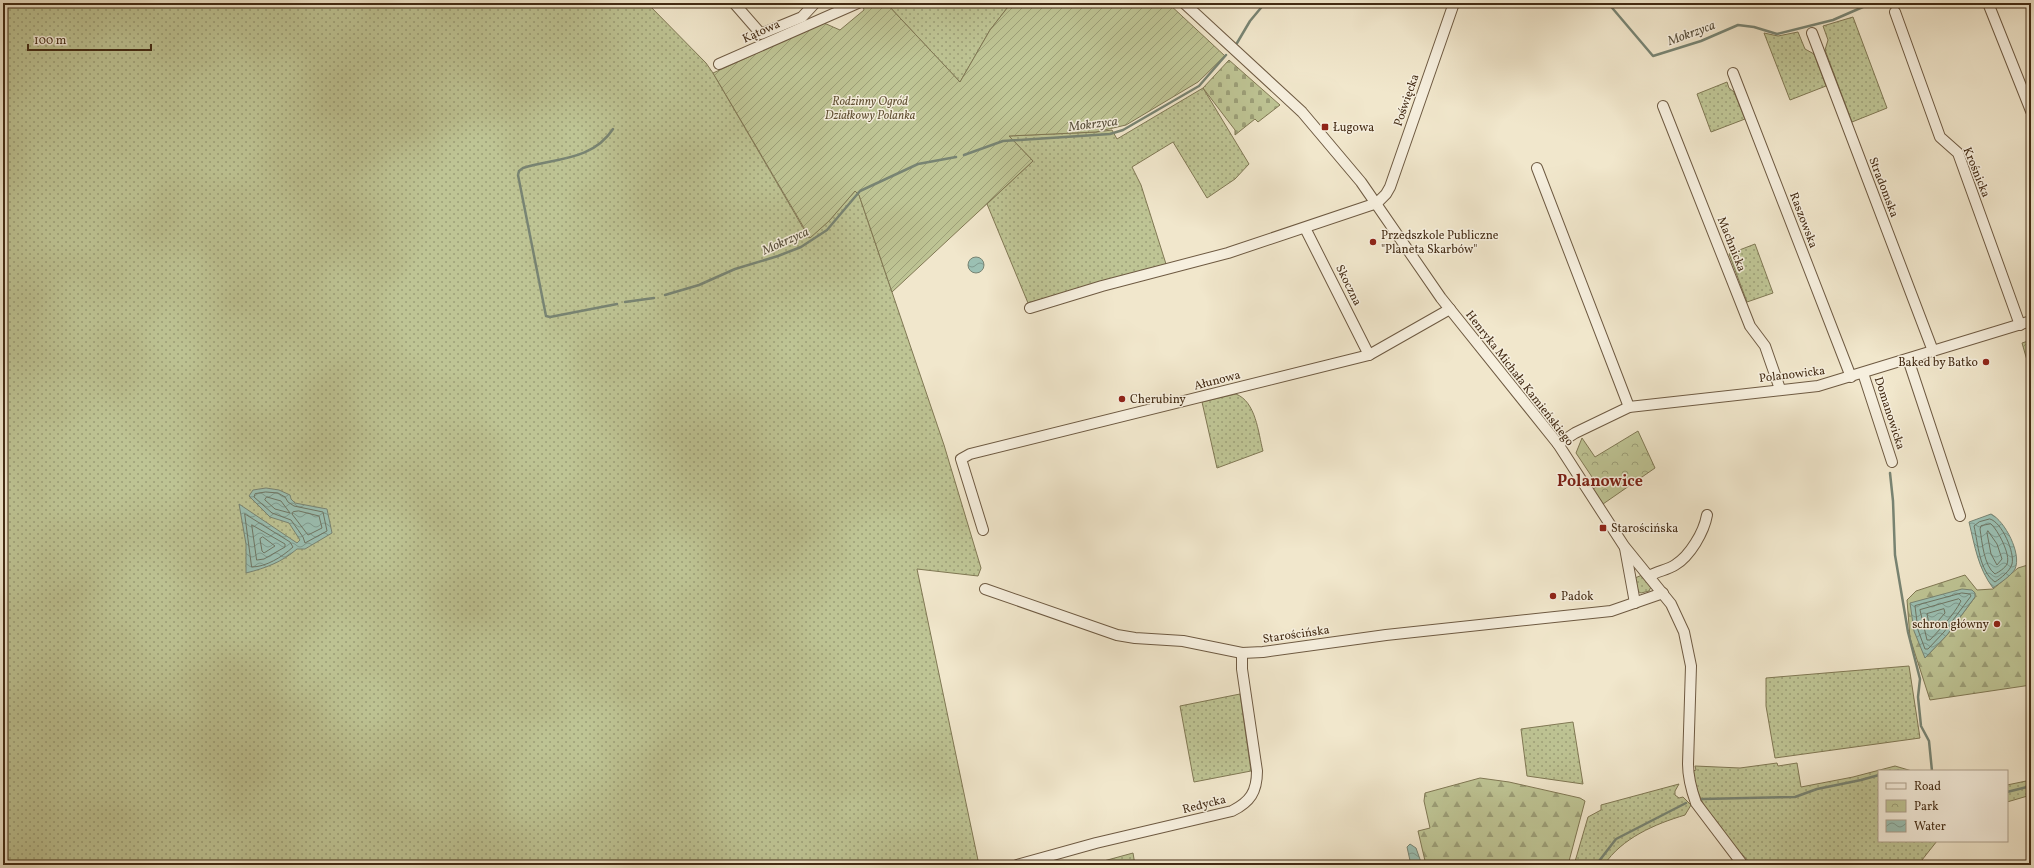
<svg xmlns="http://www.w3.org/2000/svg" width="2034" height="868" font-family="Vollkorn,serif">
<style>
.grass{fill:url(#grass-dots);stroke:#807854}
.forest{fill:url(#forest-firs);stroke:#807854;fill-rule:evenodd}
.cemetery{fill:url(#cemetery-stones);stroke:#807854}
.park{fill:url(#park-crowns);stroke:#807854}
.garden{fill:url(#garden-furrows);stroke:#807854}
.water{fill:url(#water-waves);stroke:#788473}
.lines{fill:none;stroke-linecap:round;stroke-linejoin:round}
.shore{stroke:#6f7664;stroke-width:1}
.stream{stroke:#788473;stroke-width:2.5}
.minor-casing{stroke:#6e5a42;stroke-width:12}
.minor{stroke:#f6efde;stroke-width:10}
.poi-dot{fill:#8f2418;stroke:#f6efde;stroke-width:1.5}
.labels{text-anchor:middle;stroke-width:3;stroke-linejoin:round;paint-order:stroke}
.street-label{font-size:12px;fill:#432b14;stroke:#f6efde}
.park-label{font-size:12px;font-style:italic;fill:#625134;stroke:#f6efde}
.poi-label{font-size:12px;fill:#432b14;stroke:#f6efde;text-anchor:start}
.water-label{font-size:13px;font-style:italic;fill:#59503c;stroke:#f6efde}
.district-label{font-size:16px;font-weight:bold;fill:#7a1f14;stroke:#f6efde}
</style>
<defs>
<pattern id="grass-dots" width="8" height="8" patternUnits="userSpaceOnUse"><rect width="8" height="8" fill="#bec494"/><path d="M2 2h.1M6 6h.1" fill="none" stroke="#9c9f78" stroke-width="1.8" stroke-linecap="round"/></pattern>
<pattern id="forest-firs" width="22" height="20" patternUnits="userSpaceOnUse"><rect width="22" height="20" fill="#bec494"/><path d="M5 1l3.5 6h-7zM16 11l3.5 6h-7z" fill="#9c9f78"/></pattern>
<pattern id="cemetery-stones" width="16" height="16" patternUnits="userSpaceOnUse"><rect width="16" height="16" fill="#bec494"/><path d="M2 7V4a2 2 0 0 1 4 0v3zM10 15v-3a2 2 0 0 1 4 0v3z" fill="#9c9f78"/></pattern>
<pattern id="park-crowns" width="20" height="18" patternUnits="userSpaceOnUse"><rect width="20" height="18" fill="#bec494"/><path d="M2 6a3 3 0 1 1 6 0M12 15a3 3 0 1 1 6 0" fill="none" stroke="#9c9f78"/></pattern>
<pattern id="garden-furrows" width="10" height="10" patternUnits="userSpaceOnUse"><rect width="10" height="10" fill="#bec494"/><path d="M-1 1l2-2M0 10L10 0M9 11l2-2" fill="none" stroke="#9c9f78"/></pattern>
<pattern id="water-waves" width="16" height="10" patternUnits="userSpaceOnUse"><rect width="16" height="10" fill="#9bc0b3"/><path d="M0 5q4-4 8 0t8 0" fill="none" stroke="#809c90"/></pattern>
</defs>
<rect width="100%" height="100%" fill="#f1e7cc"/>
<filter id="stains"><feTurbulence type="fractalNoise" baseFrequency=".005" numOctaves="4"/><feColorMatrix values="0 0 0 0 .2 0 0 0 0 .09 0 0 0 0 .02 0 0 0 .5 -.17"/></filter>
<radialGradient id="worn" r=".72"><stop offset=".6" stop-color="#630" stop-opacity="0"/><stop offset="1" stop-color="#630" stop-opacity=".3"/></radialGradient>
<g class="grass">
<polygon points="3,3 647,3 706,63 713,73 809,238 829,221 855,191 859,195 944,445 981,568 978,576 917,569 979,865 3,865"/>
<polygon points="886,3 1011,3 990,30 960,82"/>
<polygon points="1853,17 1887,108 1852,122 1825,50 1828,40 1823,26"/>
<polygon points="1798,32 1805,49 1814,54 1826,86 1790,100 1764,33 1778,36"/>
<polygon points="1727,82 1729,88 1734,92 1745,119 1711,132 1697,94"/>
<polygon points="1203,88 1249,164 1235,179 1207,198 1173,142 1132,167 1141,185 1166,264 1028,303 987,204 1033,161 1009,136 1096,132 1112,130 1117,139"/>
<polygon points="1755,244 1773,293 1747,302 1729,254"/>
<path d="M 1236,394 C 1256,402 1258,432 1263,451 L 1217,468 L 1202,402 Z"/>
<polygon points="1642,575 1651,587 1649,591 1641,593 1637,591 1635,578"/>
<polygon points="1909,666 1920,738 1775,758 1766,706 1766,678"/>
<polygon points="1240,694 1251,771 1194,782 1180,706"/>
<polygon points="1573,722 1583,784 1527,776 1521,729"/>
<path d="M 1777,763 L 1778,766 L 1797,763 L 1801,787 L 1853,777 L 1895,766 L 1912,771 L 1879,771 L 1879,841 L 1937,841 L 1918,865 L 1752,865 C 1727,838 1697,809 1693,771 L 1696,770 L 1695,766 L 1740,768 Z"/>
<polygon points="2031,780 2031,795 2007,802 2007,785"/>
<path d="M 1679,784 L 1675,791 L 1675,795 L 1679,798 L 1683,797 L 1691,805 L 1685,815 C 1655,824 1622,838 1604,865 L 1574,865 L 1588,817 L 1601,810 L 1601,805 Z"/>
<polygon points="1133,853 1135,865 1089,865"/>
</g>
<g class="forest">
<path d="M 2031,564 L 2031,685 L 1930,700 L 1910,638 L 1907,600 L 1916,591 L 1965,575 L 1977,590 L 1993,589 L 2018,568 ZM 1975,597 L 1947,635 L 1925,658 Z"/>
<polygon points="1480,778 1509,782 1580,798 1585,801 1568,865 1426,865 1418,831 1430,828 1424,801 1425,793"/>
</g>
<polygon class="cemetery" points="1229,60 1280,105 1258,122 1255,119 1235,135 1235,130 1203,88"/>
<polygon class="park" points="1638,431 1655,468 1603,504 1593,489 1598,486 1576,453 1582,438 1595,457"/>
<g class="garden">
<polygon points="869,3 886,3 960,82 990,30 1011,3 1168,3 1225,56 1198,82 1126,125 1096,132 1009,136 1033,161 892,292 859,195 855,191 829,221 810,238 713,73 824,23 840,30 864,10 863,6"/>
<polygon points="2031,340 2031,374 2022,343"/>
</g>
<g class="water">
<circle cx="976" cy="265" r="8"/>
<path d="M 266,488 L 279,490 L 290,495 L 291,499 L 295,503 L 327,509 L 332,533 L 305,549 L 297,549 C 282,562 266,568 246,573 L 246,544 L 239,504 L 297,543 L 300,540 L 289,523 L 270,517 L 249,496 L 253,490 Z"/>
<path d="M 1991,514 C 2005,521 2022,554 2015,569 C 2011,576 2000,583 1993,588 C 1978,568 1975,547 1969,522 Z"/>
<polygon points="1962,589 1972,590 1975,593 1975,597 1947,635 1925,658 1914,631 1910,603"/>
<polygon points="1410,844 1416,848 1422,865 1411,865 1407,847"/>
</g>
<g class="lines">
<g class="shore">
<polygon points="266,492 278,493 285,497 288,502 294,506 323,512 327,531 305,543 303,537 291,520 272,513 254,497 255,494"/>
<polygon points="267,497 281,501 290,513 275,509 265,500"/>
<polygon points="299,511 319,516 322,528 308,535 292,514 293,512"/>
<path d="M 245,514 L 290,542 L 293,547 C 282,557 266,567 252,567 Z"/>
<path d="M 1990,519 C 2002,522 2015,553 2012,564 C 2010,571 2001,578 1995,582 C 1979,571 1978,543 1974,526 L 1979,522 Z"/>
<path d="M 1991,524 C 1998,530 2011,555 2007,564 C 2005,568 1999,572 1995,574 C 1984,566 1982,542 1980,529 L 1981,526 Z"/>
<polygon points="252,525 285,544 285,547 264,559 257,560"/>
<polygon points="1988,531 1997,544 2002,559 1997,565 1991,554 1987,533"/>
<polygon points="263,537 275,546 264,553 262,551 260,539"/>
<polygon points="1962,593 1970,594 1971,596 1944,632 1928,649 1925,649 1918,630 1915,606"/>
<path d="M 1959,599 L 1961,601 C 1953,616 1941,628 1930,640 L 1927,640 L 1920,610 Z"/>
<polygon points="1944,609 1945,613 1932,628 1930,628 1927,614"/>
</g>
<g class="stream">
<polyline points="1608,3 1653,56 1701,41 1738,25 1754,27 1777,34 1833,20 1872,3"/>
<polyline points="1237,43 1250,21 1265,3"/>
<path d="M 613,129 C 592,161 555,158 523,168 L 519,171 L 518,175 L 546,316 L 550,317 L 617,304"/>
<polyline points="964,155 1003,141 1110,134 1123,130 1199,86 1226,55"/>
<polyline points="665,295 699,285 735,269 778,256 801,247 827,230 860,191 918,164 956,157"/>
<polyline points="625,302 654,298"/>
<polyline points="1890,473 1893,501 1895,555 1908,632 1920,679 1918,697 1921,726 1929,741 1932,771"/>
<polyline points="1895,771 1901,771"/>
<polyline points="2007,792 2031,786"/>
<polyline points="1702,799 1795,797 1817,789 1861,780 1879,775"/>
<polyline points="1596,865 1616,839 1686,803"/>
</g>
<g class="minor-casing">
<g id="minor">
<polyline points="734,3 761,34 802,17 815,3"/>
<path d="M 1184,3 L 1302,112 L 1361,182 L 1441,298 L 1558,444 L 1624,546 L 1671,604 L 1684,632 L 1691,666 L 1688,764 C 1688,778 1691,789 1696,803 L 1743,865"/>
<polyline points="1988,3 2031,111"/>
<polyline points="1895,12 1940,137 1958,153 2020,325"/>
<polyline points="1812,33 1933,351"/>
<polyline points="719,64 858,3"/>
<polyline points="1733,73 1851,377"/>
<polyline points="1663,106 1750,326 1765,346 1780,389"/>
<polyline points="1537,168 1629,407"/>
<polyline points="1305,228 1369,355"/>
<polyline points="1030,308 1102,286 1228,253 1377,203 1386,194 1390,187 1454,3"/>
<polyline points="1908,359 1960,516"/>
<polyline points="1863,373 1892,462"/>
<polyline points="1558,444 1575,433 1629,407 1818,386 2031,321"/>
<polyline points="983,530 961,459 970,454 1369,355 1450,309"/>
<polyline points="1625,548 1635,603"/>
<path d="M 1649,576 C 1658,571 1667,570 1675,565 C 1690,556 1704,532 1707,515"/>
<polyline points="985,589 1117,635 1135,638 1183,641 1242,653 1263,652 1386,635 1611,611 1663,593"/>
<path d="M 1017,865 L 1096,843 L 1232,811 C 1250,802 1257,792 1257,771 L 1242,669 L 1242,653"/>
</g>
</g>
<use href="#minor" class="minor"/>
</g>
<g class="poi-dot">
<rect x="1321" y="123" width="8" height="8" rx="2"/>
<circle cx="1373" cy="242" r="4"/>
<circle cx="1986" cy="362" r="4"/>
<circle cx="1122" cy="399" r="4"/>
<rect x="1599" y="524" width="8" height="8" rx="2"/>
<circle cx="1553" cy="596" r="4"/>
<circle cx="1997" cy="624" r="4"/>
</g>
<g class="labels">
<g class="street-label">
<text transform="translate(761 31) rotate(-24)" y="4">Kątowa</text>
<text transform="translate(1406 100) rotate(-71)" y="4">Poświęcka</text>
<text transform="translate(1977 172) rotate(68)" y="4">Krośnicka</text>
<text transform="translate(1884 187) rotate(69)" y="4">Stradomska</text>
<text transform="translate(1804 220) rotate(69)" y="4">Raszowska</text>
<text transform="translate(1732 244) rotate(68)" y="4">Machnicka</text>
<text transform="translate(1349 285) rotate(64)" y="4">Skoczna</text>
<text transform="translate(1792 374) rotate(-7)" y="4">Polanowicka</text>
<text transform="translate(1520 378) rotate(52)" y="4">Henryka Michała Kamieńskiego</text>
<text transform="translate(1217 380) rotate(-14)" y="4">Ałunowa</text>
<text transform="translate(1890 413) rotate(72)" y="4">Domanowicka</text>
<text transform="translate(1296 634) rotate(-8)" y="4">Starościńska</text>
<text transform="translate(1204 804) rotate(-14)" y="4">Redycka</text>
</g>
<g class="park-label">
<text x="870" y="105">Rodzinny Ogród<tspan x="870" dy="14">Działkowy Polanka</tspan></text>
</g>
<g class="poi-label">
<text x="1333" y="131">Ługowa</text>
<text x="1381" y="239">Przedszkole Publiczne<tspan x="1381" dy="14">"Planeta Skarbów"</tspan></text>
<text x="1978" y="366" text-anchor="end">Baked by Batko</text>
<text x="1130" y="403">Cherubiny</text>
<text x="1611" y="532">Starościńska</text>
<text x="1561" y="600">Padok</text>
<text x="1989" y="628" text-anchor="end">schron główny</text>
</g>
<g class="water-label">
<text transform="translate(1691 32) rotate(-20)" y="5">Mokrzyca</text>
<text transform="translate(1093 123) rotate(-7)" y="5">Mokrzyca</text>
<text transform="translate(785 240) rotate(-24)" y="5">Mokrzyca</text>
</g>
<g class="district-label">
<text x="1600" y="486">Polanowice</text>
</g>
</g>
<rect width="2034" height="868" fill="none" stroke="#f1e7cc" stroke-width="16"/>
<rect x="4" y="4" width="2026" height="860" fill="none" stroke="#432b14" stroke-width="2"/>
<rect x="8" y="8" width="2018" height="852" fill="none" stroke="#432b14"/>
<rect x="1878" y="770" width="130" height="72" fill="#f6efde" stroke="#aea18d"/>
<rect x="1886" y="783" width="20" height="6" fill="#f6efde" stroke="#aea18d"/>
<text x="1914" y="790" font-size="12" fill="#432b14">Road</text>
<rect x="1886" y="800" width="20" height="12" fill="url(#park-crowns)" stroke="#aea18d"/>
<text x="1914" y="810" font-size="12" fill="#432b14">Park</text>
<rect x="1886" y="820" width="20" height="12" fill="url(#water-waves)" stroke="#aea18d"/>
<text x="1914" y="830" font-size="12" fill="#432b14">Water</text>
<path d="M28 44v6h123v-6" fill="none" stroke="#432b14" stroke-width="2"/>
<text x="34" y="44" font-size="12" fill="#432b14" stroke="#f6efde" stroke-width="3" paint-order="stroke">100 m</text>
<rect width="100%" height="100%" filter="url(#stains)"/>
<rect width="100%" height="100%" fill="url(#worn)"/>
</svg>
